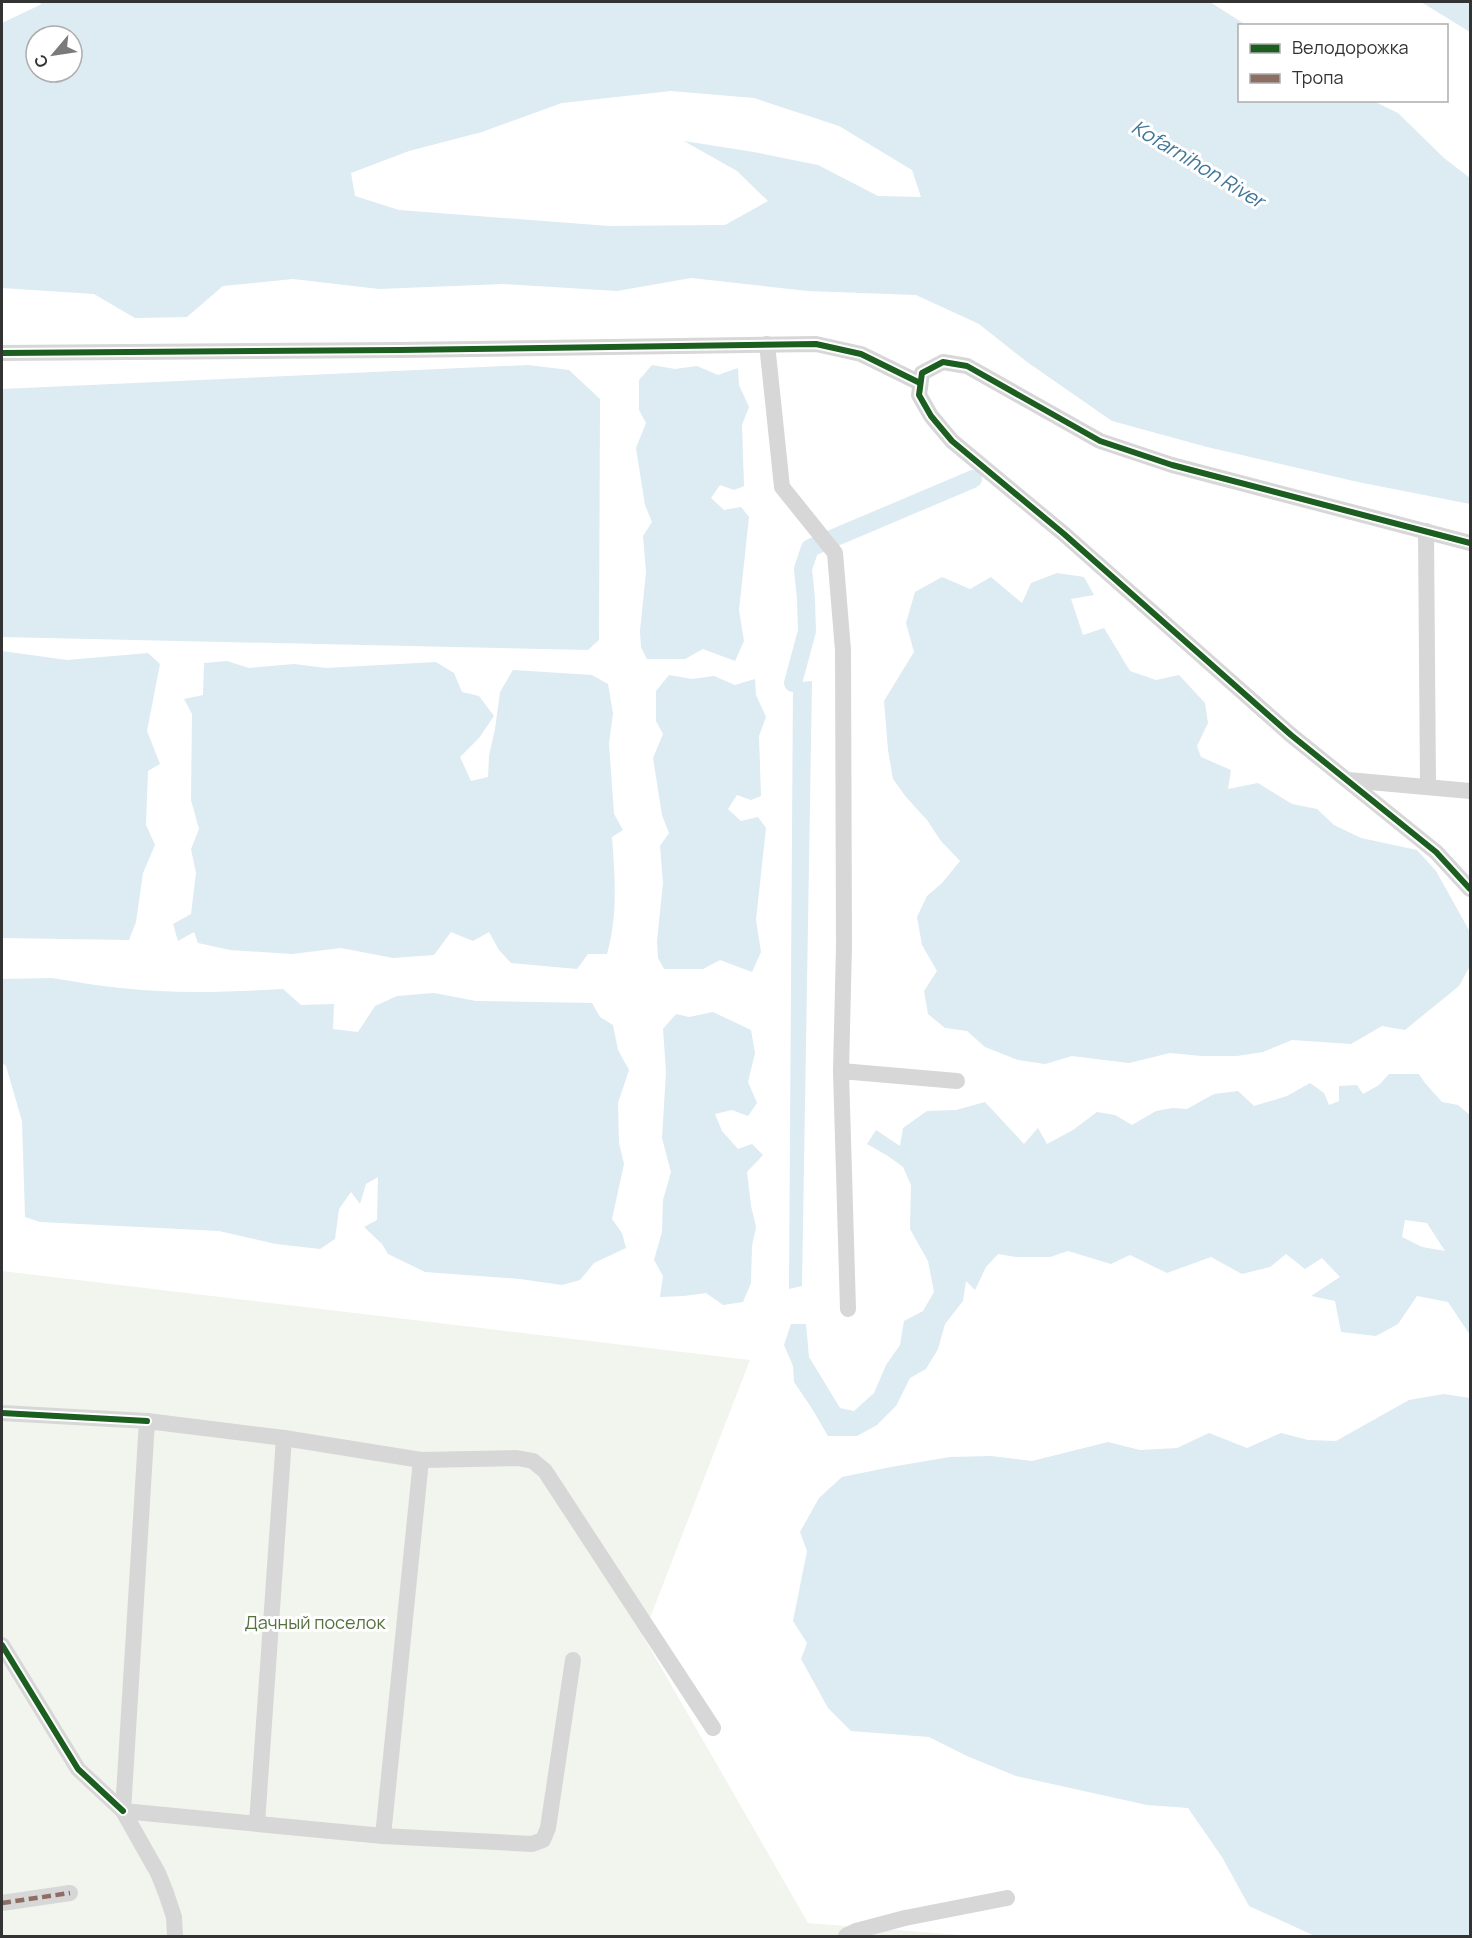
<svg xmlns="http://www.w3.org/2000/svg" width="1472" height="1938" font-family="Manrope,sans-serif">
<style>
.green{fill:#f1f5ed}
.water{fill:#ddebf3;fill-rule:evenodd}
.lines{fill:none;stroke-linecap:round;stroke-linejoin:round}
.canal{stroke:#ddebf3;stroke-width:18}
.minor{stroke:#d7d7d7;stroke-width:16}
.quiet{stroke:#8d6e63;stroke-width:4.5;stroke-dasharray:9 4.5;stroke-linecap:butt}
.cycleway-casing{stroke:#fff;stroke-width:10}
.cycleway{stroke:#1b5e20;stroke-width:6}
.labels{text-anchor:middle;stroke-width:6;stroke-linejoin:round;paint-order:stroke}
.park-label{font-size:18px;fill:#56703f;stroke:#fff}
.water-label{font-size:20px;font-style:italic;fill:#3f7597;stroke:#fff}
</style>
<rect width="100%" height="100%" fill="#fff"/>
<polygon class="green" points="2,1271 750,1360 643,1636 808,1923 973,1936 2,1936"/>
<g class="water">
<path d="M 35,2 L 1210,2 L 1246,25 L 1240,26 L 1240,100 L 1373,101 L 1398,113 L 1444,158 L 1470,178 L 1470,504 L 1358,482 L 1207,447 L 1112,421 L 1027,362 L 979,324 L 916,295 L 808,291 L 691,278 L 617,291 L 503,284 L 379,289 L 293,279 L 223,286 L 187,317 L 135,318 L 94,294 L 2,288 L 2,23 L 42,4 ZM 36,36 L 72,36 L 72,72 L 36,72 ZM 671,91 L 754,98 L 839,126 L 912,170 L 921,197 L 878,196 L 818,165 L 754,152 L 684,141 L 737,171 L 768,201 L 725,225 L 609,226 L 399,210 L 355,196 L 351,173 L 409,151 L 482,132 L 562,103 Z"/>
<polygon points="1421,2 1470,2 1470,32"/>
<polygon points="528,365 569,370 600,399 599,640 588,650 2,637 2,389"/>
<polygon points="652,365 675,369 697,366 718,375 738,368 739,385 749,407 742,425 744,486 734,490 720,485 711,498 724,510 741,507 749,517 739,610 744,641 735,661 703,649 685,659 647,659 641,647 640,631 646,572 643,536 652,522 645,505 636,448 646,423 639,410 639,380"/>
<polygon points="1057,573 1084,577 1094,595 1071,599 1083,635 1104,628 1130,671 1156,680 1179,675 1205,703 1208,723 1197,746 1201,757 1231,770 1228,789 1258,783 1292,804 1317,809 1334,825 1361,838 1417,850 1436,871 1470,932 1470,966 1459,986 1405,1030 1382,1026 1351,1044 1292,1040 1263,1052 1237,1056 1202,1056 1170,1053 1129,1063 1072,1056 1045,1064 1018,1060 985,1047 967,1031 945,1028 928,1014 924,991 937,971 922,945 917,917 927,896 942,883 960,861 941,841 927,820 906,797 893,779 888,750 884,701 914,652 906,623 915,592 942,577 970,589 991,577 1022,603 1031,583"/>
<polygon points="2,651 67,660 148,653 160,664 147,731 160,764 148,771 146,825 155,845 143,873 136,922 129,940 2,938"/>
<path d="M 227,661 L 249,668 L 294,664 L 326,668 L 436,662 L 454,673 L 462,692 L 479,696 L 494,716 L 479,738 L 460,757 L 471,781 L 488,777 L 489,756 L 495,729 L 500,692 L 513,670 L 592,675 L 608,684 L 613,713 L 609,744 L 614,814 L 623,830 L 612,837 C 615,877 618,915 607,954 L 588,954 L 577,969 L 511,963 L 499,950 L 489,932 L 473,941 L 451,932 L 434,955 L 393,958 L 341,948 L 292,954 L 230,950 L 198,943 L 194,932 L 178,941 L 173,924 L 191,914 L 196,873 L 191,849 L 199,829 L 191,800 L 192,714 L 184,699 L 203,695 L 204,663 Z"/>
<polygon points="669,675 692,679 714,676 735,685 755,679 756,695 766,717 759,736 761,796 751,800 737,795 728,809 741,821 758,817 766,828 756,920 761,952 752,972 720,960 703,969 664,969 658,958 657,941 663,883 660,846 669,833 662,815 653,758 663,734 656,721 656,691"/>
<polygon points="812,681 802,1286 789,1289 793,683"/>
<path d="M 51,978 C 74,981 97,986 120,988 C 174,994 229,992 283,989 L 301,1005 L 334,1004 L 333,1029 L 358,1032 L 375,1006 L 397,996 L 434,993 L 476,1001 L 592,1003 L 600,1017 L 613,1025 L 618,1050 L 629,1070 L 618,1103 L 619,1143 L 624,1164 L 612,1219 L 622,1233 L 626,1248 L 594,1263 L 580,1280 L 562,1285 L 520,1279 L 425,1272 L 388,1254 L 382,1244 L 364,1227 L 377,1220 L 378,1177 L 366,1184 L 360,1204 L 351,1192 L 339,1209 L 335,1239 L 320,1249 L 276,1244 L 219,1231 L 40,1222 L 25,1217 L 22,1121 L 6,1066 L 2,1063 L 2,979 Z"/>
<polygon points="713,1012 751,1030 755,1053 748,1082 757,1103 748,1116 732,1110 715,1114 722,1131 738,1149 752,1144 763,1155 747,1172 751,1206 756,1227 752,1246 751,1283 743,1302 723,1305 706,1293 684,1296 660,1297 663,1276 654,1260 662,1232 663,1200 671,1172 662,1138 666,1072 663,1029 676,1014 689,1017"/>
<path d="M 1389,1074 L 1419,1074 L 1425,1083 L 1442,1102 L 1458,1105 L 1470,1115 L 1470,1335 L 1448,1302 L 1417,1296 L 1398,1324 L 1376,1336 L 1341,1332 L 1335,1301 L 1311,1296 L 1340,1277 L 1322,1258 L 1305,1269 L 1286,1254 L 1270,1267 L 1242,1274 L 1211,1257 L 1167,1273 L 1130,1255 L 1111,1264 L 1068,1251 L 1050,1257 L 1016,1257 L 998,1254 L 986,1267 L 975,1290 L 966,1281 L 963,1301 L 945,1324 L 938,1349 L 926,1369 L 910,1378 L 896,1406 L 877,1425 L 857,1436 L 828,1436 L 811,1407 L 794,1382 L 793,1366 L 784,1345 L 791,1324 L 806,1324 L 809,1357 L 840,1408 L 854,1411 L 874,1393 L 886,1365 L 900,1345 L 904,1321 L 923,1311 L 934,1292 L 928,1261 L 910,1229 L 911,1185 L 903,1167 L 888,1156 L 867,1144 L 876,1130 L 900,1146 L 903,1128 L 927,1111 L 956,1110 L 985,1102 L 1024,1144 L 1038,1128 L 1047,1144 L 1073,1130 L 1097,1112 L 1115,1115 L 1132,1125 L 1156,1111 L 1173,1108 L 1187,1109 L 1214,1094 L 1238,1091 L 1254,1106 L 1287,1096 L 1310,1083 L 1324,1093 L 1329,1105 L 1339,1101 L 1339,1086 L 1357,1085 L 1363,1094 L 1379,1085 ZM 1405,1220 L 1427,1223 L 1445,1251 L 1422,1247 L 1402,1237 Z"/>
<polygon points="1444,1394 1470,1398 1470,1936 1315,1936 1249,1906 1222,1857 1188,1808 1147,1805 1016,1776 967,1756 929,1737 851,1731 828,1708 801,1659 807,1643 793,1621 807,1551 800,1532 819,1498 842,1477 891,1467 950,1457 991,1456 1032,1461 1108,1442 1140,1450 1177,1448 1209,1433 1247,1448 1281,1433 1308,1440 1336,1441 1409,1400"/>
</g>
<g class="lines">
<polyline class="canal" points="793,683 807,631 806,599 803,569 810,548 973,479"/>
<g class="minor">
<polyline points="767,344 782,487 835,553 843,650 844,946 841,1071 848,1309"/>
<polyline points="2,353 399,350 816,344 861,354 920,383"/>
<polyline points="1426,531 1428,786"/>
<polyline points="1470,543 1172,465 1100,441 967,366 943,362 922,373 919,395 931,416 952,441 1064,534 1291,735 1436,852 1470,889"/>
<polyline points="1348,780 1470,791"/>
<polyline points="841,1071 957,1081"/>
<polyline points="2,1413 147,1421"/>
<polyline points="2,1645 78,1769 123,1811 383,1836 532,1844 543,1840 548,1828 573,1660"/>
<polyline points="257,1823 284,1438"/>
<polyline points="383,1836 421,1460"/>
<polyline points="2,1903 70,1893"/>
<polyline points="175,1936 174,1917 166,1893 158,1873 123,1811 147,1421 284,1438 421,1460 517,1458 533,1461 545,1471 713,1728"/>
<polyline points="846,1936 856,1931 905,1918 1007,1898"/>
</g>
<polyline class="quiet" points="2,1903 70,1893"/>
<g class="cycleway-casing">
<g id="cycleway">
<polyline points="2,353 399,350 816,344 861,354 920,383"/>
<polyline points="1470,543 1172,465 1100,441 967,366 943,362 922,373 919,395 931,416 952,441 1064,534 1291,735 1436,852 1470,889"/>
<polyline points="2,1413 147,1421"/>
<polyline points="2,1645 78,1769 123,1811"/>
</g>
</g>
<use href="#cycleway" class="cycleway"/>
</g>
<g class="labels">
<g class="park-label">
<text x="315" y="1629">Дачный поселок</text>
</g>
<g class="water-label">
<text transform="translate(1198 164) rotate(31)" y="7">Kofarnihon River</text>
</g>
</g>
<rect width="1472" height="1938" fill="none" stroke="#333333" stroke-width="6"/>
<rect x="1238" y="24" width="210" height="78" fill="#ffffff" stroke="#adadad" stroke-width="1.5"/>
<rect x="1250" y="44" width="30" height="9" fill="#1b5e20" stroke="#adadad" stroke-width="1.5"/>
<text x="1292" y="54" font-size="18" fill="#333333">Велодорожка</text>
<rect x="1250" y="74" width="30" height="9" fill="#8d6e63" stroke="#adadad" stroke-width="1.5"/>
<text x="1292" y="84" font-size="18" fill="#333333">Тропа</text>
<g transform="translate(54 54) rotate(241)"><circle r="28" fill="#ffffff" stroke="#adadad" stroke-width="1.5"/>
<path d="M0-4.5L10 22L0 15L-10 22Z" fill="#7a7a7a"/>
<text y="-9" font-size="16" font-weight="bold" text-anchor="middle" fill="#333333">С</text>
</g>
</svg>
